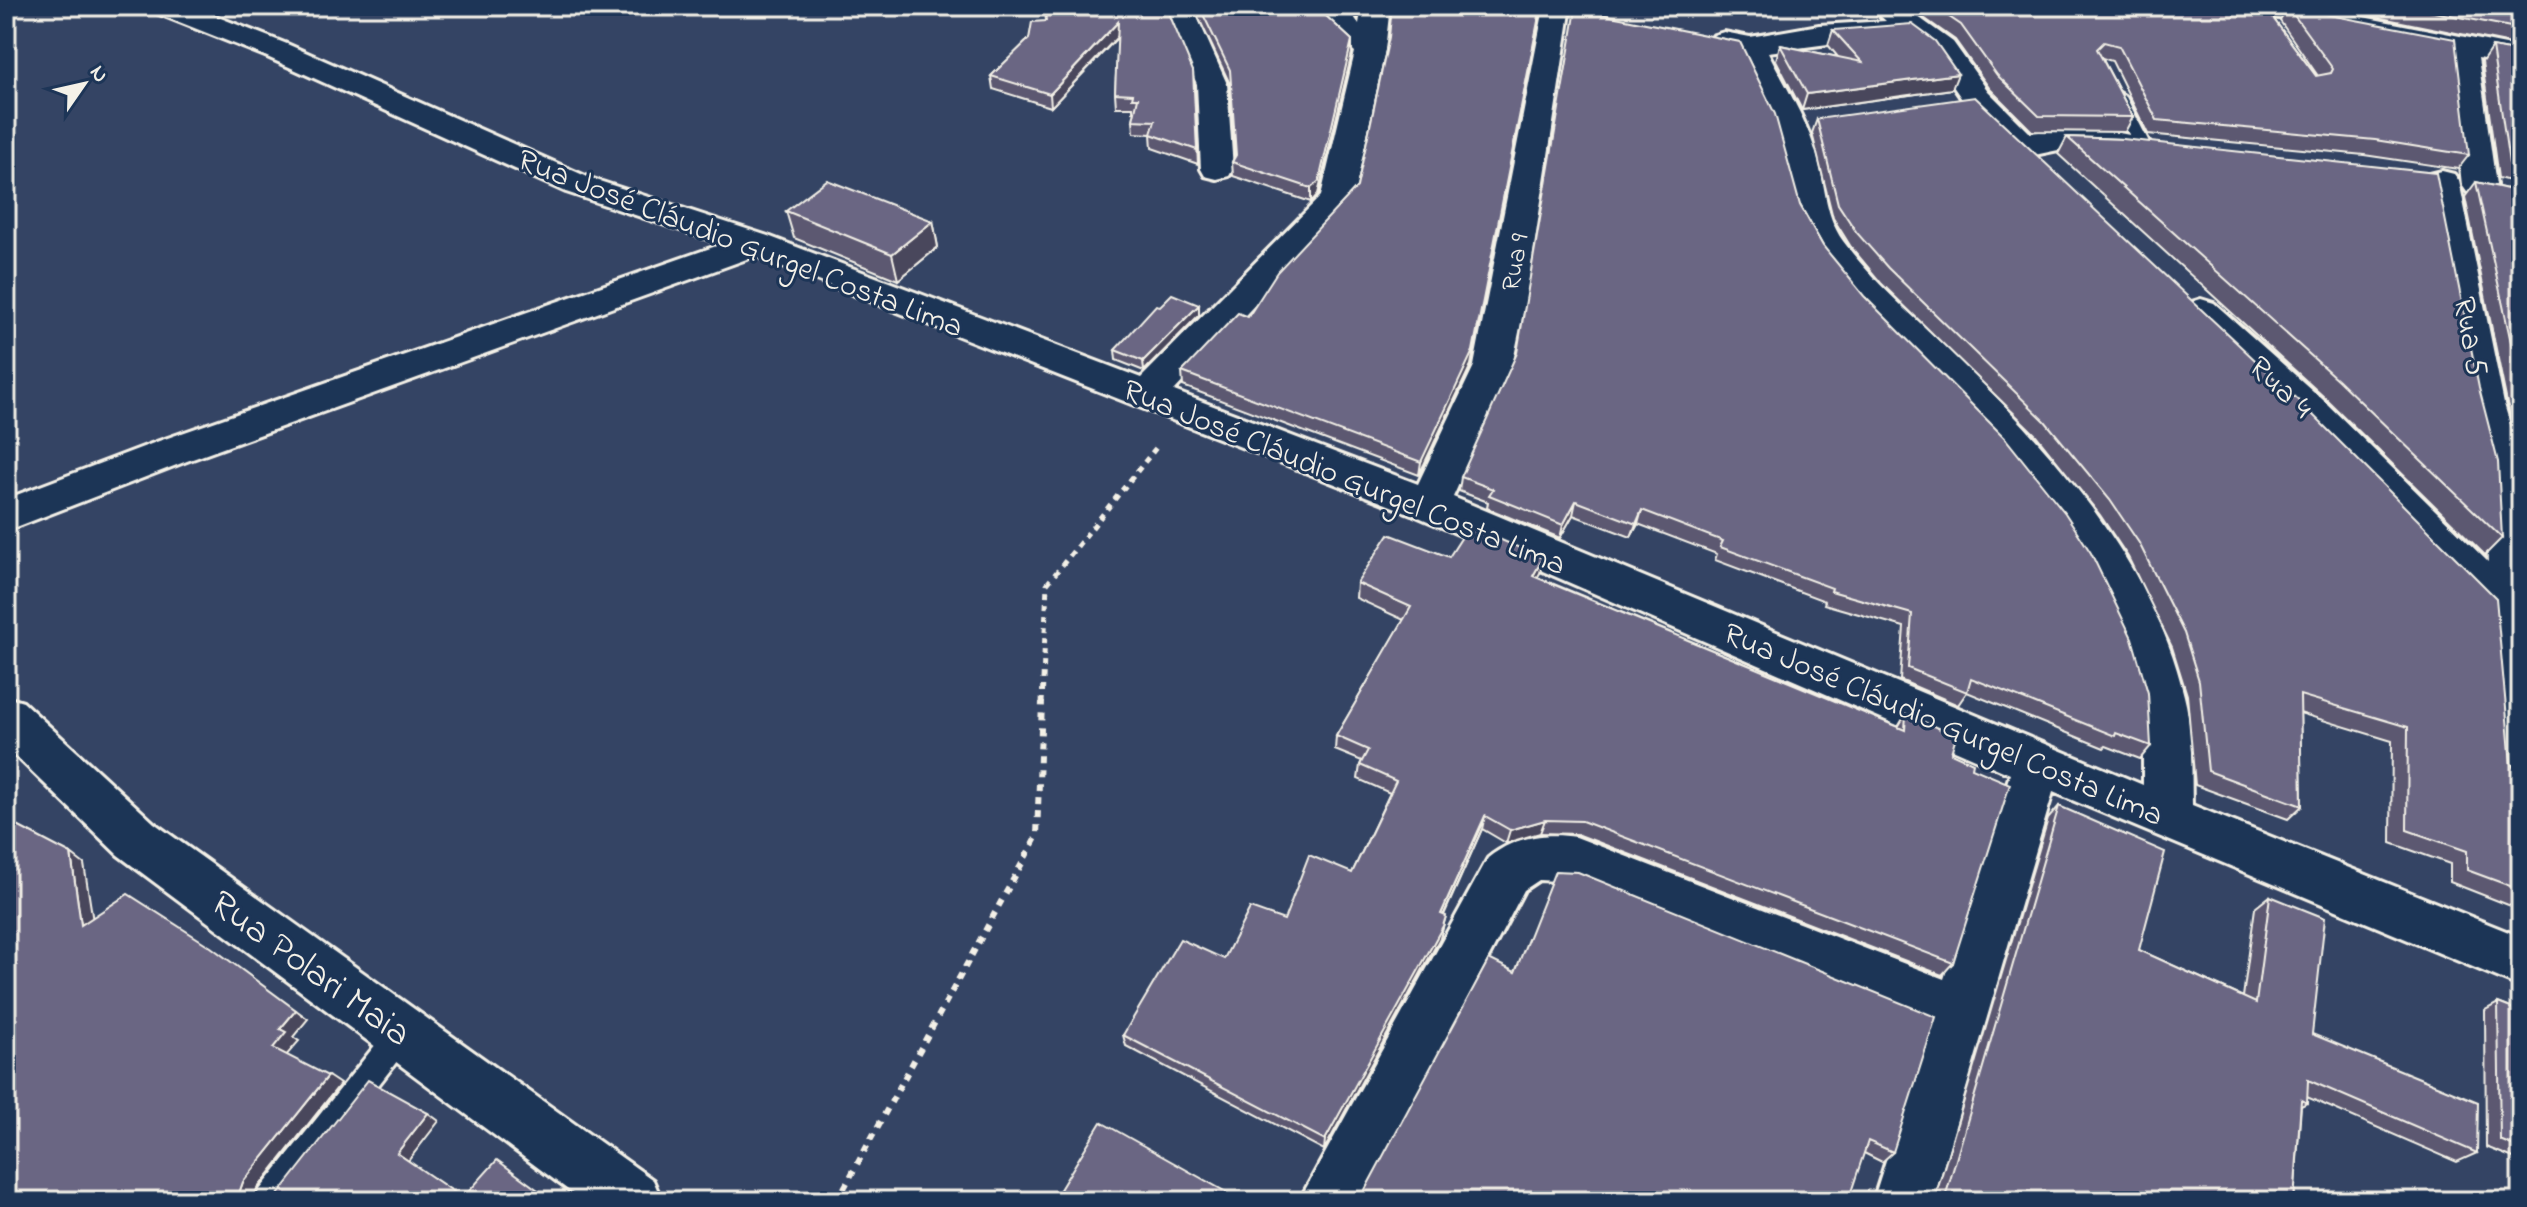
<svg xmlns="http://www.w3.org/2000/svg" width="2527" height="1207" font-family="'Indie Flower',sans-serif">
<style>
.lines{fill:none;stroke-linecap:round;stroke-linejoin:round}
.lane-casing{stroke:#f4f1e8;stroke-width:6}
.street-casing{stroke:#f4f1e8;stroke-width:6}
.path-far1{stroke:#f4f1e8;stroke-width:5;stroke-dasharray:6 6;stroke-linecap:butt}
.path{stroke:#f4f1e8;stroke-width:6;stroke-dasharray:7 7;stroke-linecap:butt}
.lane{fill:#1d3557;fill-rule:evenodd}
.street{fill:#1d3557;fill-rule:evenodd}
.wall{fill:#5b5871;stroke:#f4f1e8;stroke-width:2}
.shaded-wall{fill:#4a475c;stroke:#f4f1e8;stroke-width:2}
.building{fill:#6a6683;stroke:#f4f1e8;stroke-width:2}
.labels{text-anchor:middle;stroke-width:6;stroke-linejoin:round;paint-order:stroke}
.far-street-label{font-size:26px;fill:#f4f1e8;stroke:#1d3557}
.street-label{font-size:32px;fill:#f4f1e8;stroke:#1d3557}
.near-street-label{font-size:38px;fill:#f4f1e8;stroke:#1d3557}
</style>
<rect width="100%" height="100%" fill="#344464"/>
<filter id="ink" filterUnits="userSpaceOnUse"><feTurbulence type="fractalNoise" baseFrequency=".0125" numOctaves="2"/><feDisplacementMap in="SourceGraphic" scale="16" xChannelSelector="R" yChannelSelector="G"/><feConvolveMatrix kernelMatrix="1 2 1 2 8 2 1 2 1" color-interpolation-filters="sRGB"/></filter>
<g filter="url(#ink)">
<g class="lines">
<g class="lane-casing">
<g id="lane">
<polygon points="2118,92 2126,97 2151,146 2149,149 2137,149 2135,146 2110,97"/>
<polygon points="402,1020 412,1024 416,1033 412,1042 288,1201 254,1201 259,1191 392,1024"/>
</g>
</g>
<g class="street-casing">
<g id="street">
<path d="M 150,6 L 190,6 L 287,44 L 590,178 L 768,236 L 1141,378 L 1321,196 L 1355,52 L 1328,27 L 1318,6 L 1346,6 L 1359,24 L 1362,6 L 1390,6 L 1385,50 L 1354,199 L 1174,391 L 1418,484 L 1474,366 L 1544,8 L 1571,6 L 1526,298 L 1512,366 L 1453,497 L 2143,785 C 2143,755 2144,724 2138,694 C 2111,573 2022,469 1937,382 C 1897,342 1853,305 1820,259 C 1788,214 1798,199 1784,152 C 1773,117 1754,85 1738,53 L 1714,47 L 1709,41 L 1714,35 L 1724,32 L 1750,37 L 1819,25 L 1886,21 L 1870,6 L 1903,6 L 1953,42 L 1988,91 L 2030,133 C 2065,129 2103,128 2138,137 L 2143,144 L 2138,151 L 2127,154 L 2063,149 L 2025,157 L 2014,154 L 1966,105 L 1931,54 L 1904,34 L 1768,52 C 1784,84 1804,115 1815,150 C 1826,182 1823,213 1843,241 C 1878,289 1925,325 1966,367 C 2058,457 2154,567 2184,696 C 2193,731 2191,769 2192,805 L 2521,937 L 2521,987 L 2053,792 L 1933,1201 L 1873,1201 L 1929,1026 L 1574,882 L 1539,880 L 1524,890 L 1361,1201 L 1299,1201 L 1488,858 C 1514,837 1544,832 1576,837 L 1944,979 L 2010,774 L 1414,515 L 755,256 L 187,461 L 6,531 L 6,499 L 159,441 L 722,244 L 566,192 L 265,56 L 154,12 Z"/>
<polygon points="1164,6 1192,6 1227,84 1233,169 1229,176 1217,179 1205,176 1201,169 1197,84"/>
<polygon points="2249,6 2307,6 2521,48 2521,66 2478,58 2496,185 2491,192 2479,195 2467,192 2462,185 2448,51 2263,15 2253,12"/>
<polygon points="2442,171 2454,174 2459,181 2504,404 2521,462 2521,797 2504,791 2497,776 2483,611 2294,419 2183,311 2188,303 2201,299 2214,303 2322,399 2488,562 2485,478 2466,404 2425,181 2430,174"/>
<polygon points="6,697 23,702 154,823 653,1180 662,1201 583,1201 118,855 6,746"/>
</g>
</g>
<polyline class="path-far1" points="1042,704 1047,584 1159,444"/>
<polyline class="path" points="837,1201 1037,836 1042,702"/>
<use href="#lane" class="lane"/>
<use href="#street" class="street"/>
</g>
<g class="wall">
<polygon points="1193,6 1322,6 1326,16 1352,40 1352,53 1318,194 1311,202 1233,176 1232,162 1235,156 1230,84"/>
<polygon points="1348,6 1361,6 1357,16"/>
<polygon points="1907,6 2264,6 2316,76 2318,76 2280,21 2288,7 2469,155 2458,169 2364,155 2148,134 2112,61 2102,58 2133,117 2125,132 2032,131 1990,89 1955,40"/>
<polygon points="2322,6 2521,6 2521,46"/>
<polygon points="1073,8 1193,71 1198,164 1152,148 1151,134 1134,133 1133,120 1135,111 1133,111 1133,107 1116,107 1115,93 1118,37 1051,107 993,89 991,76 1029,39 1046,21"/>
<polygon points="1833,30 1952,89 1802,110 1776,60 1780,45 1838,57 1828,45"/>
<polygon points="1389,37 1471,365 1419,475 1183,386 1182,372 1248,317 1357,187"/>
<polygon points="2492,47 2521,52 2521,184 2498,178 2482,62"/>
<polygon points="1817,119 2511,763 2521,781 2521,910 2450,882 2450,864 2391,843 2392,741 2300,713 2302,806 2288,819 2195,785 2187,695 2172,647 2128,557 2100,515 2036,435 1881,283 1851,247 1833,218 1812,133"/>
<polygon points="2067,137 2123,139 2502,538 2485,555 2324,397 2058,154"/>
<polygon points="2476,182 2521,192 2521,452 2507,403 2465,197"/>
<polygon points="1800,205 1823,246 2151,746 2140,759 2106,746 2104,748 1967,692 1958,705 1900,680 1904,627 1824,604 1825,601 1715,560 1717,554 1638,524 1631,537 1573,515 1560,538 1487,508 1488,502 1459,491 1461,477"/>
<polygon points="786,211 933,221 938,247 898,280 794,238"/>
<polygon points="1199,305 1199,315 1144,371 1116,360 1115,350 1160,306"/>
<polygon points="1449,557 1543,558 1540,573 1537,577 1898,727 1906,714 1951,753 1972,768 1953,963 1942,975 1577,834 1540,833 1506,843 1482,829 1444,915 1443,928 1440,938 1324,1150 1126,1046 1123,1035 1224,959 1284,920 1352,873 1390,793 1358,779 1360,765 1362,761 1335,750 1336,736 1404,620 1356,598 1357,583"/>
<polygon points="2059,806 2139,950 2243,997 2255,908 2270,896 2312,1034 2477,1153 2457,1162 2307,1097 2307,1103 2301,1106 2294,1201 1934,1201 2048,819"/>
<polygon points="1515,972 1893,1152 1882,1162 1864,1153"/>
<polygon points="2498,1003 2521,1012 2521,1161 2486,1147 2485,1010"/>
</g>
<g class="shaded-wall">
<polygon points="1541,6 1471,365 1419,475 1421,462"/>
<polygon points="1118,22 1119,35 1051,107 1050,94"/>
<polygon points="1352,40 1352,53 1318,194 1311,202 1311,188"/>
<polygon points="1958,74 1952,89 1802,110 1807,94"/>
<polygon points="933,221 938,247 898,280 892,254"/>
<polygon points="1199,305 1199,315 1144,371 1143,361"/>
<polygon points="1576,501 1573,515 1560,538 1563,525"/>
<polygon points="1642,510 1638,524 1631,537 1636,524"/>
<polygon points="1543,558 1540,573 1530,590 1533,576"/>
<polygon points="1485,816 1482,829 1438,927 1441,914"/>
<polygon points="1545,820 1540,833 1506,843 1510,830"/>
<polygon points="71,854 84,864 95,934 81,925"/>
<polygon points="1446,916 1440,938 1324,1150 1325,1140"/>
<polygon points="296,1010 308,1019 293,1037 299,1041 285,1057 273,1048 280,1029"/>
<polygon points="328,1076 340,1084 257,1189 253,1201 238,1196 243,1182"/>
<polygon points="428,1113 439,1121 408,1161 397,1153"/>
</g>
<g class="building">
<polygon points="1073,6 1166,6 1193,71 1197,150 1151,134 1155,121 1133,120 1138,98 1132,98 1133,94 1115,93 1118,22 1050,94 991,76 1029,39 1032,22 1046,21 1045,10 1073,8"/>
<polygon points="1199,6 1322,6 1326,16 1352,40 1319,181 1311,188 1232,162 1236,155 1230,70"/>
<polygon points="1392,6 1541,6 1473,351 1421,462 1182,372 1238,313 1248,317 1277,272 1357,187 1389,37"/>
<polygon points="1933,6 2264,6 2316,76 2331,73 2333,69 2288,7 2455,39 2469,155 2375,140 2157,120 2119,46 2104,42 2097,49 2133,117 2039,116 1997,75 1961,25"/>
<polygon points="2403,6 2521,6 2521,29"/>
<polygon points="1576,9 1740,42 1775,114 1800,205 1823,246 1864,296 2005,438 2065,513 2091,553 2132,638 2148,693 2151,746 2116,733 2115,736 1971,678 1967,692 1908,668 1912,614 1831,591 1832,588 1720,547 1723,541 1642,510 1636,524 1576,501 1563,525 1489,495 1493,489 1461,477 1517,353"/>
<polygon points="1912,24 1935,41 1958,74 1807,94 1780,45 1862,62 1833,30"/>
<polygon points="2492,47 2521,52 2521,166 2509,163"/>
<polygon points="1975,97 2304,406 2496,598 2511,763 2521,781 2521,890 2467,870 2467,851 2407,830 2408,727 2300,695 2302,806 2208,771 2199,681 2184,633 2139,543 2110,500 2045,421 1888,268 1857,233 1838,204 1817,119"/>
<polygon points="2067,137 2123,139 2436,173 2479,388 2498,462 2502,538 2338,380"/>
<polygon points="827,180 933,221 892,254 786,211"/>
<polygon points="2476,182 2521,192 2521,389 2521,388"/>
<polygon points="1172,294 1199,305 1143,361 1115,350 1156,305 1160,306"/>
<polygon points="1469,526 1543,558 1533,576 1905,730 1906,714 1956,736 1951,753 1973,763 1972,768 2010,784 1953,963 1582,821 1545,820 1510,830 1485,816 1441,914 1446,916 1443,926 1325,1140 1123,1035 1180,939 1224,959 1250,908 1284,920 1309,855 1352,873 1396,781 1360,765 1368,750 1336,736 1411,607 1357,583 1389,534 1449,557"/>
<polygon points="2059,806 2165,852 2139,950 2256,1003 2270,896 2325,918 2312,1034 2478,1102 2477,1153 2308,1080 2307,1103 2301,1100 2294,1201 1944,1201"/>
<polygon points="6,820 71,854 81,925 128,894 211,947 296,1010 280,1029 286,1032 273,1048 328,1076 243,1182 238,1196 277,1196 368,1080 428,1113 397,1153 463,1198 497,1160 553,1201 6,1201"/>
<polygon points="1555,871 1578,872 1936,1017 1893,1152 1868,1141 1848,1201 1359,1201 1489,959 1515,972"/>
<polygon points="2498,1003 2521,1012 2521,1149 2500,1140"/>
<polygon points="1101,1122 1242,1201 1053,1201"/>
</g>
</g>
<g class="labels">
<g class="far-street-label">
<text transform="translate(1514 262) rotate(-80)" y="9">Rua 9</text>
</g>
<g class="street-label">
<text transform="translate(741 242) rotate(21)" y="11">Rua José Cláudio Gurgel Costa Lima</text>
<text transform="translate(2472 336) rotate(80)" y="11">Rua 5</text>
<text transform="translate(2282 386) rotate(43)" y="11">Rua 4</text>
<text transform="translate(1345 476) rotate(22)" y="11">Rua José Cláudio Gurgel Costa Lima</text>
<text transform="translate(1944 723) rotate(23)" y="11">Rua José Cláudio Gurgel Costa Lima</text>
</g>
<g class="near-street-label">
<text transform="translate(312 967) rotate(36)" y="13">Rua Polari Maia</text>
</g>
</g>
<rect width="2527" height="1207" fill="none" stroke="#1d3557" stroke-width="32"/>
<rect x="16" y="16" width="2495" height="1175" fill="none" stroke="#f4f1e8" stroke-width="3" filter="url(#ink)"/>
<g transform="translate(84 84) rotate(56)" stroke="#1d3557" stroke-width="6" paint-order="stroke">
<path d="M0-6L14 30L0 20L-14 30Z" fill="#f4f1e8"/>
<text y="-12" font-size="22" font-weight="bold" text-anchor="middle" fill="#f4f1e8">N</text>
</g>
</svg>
